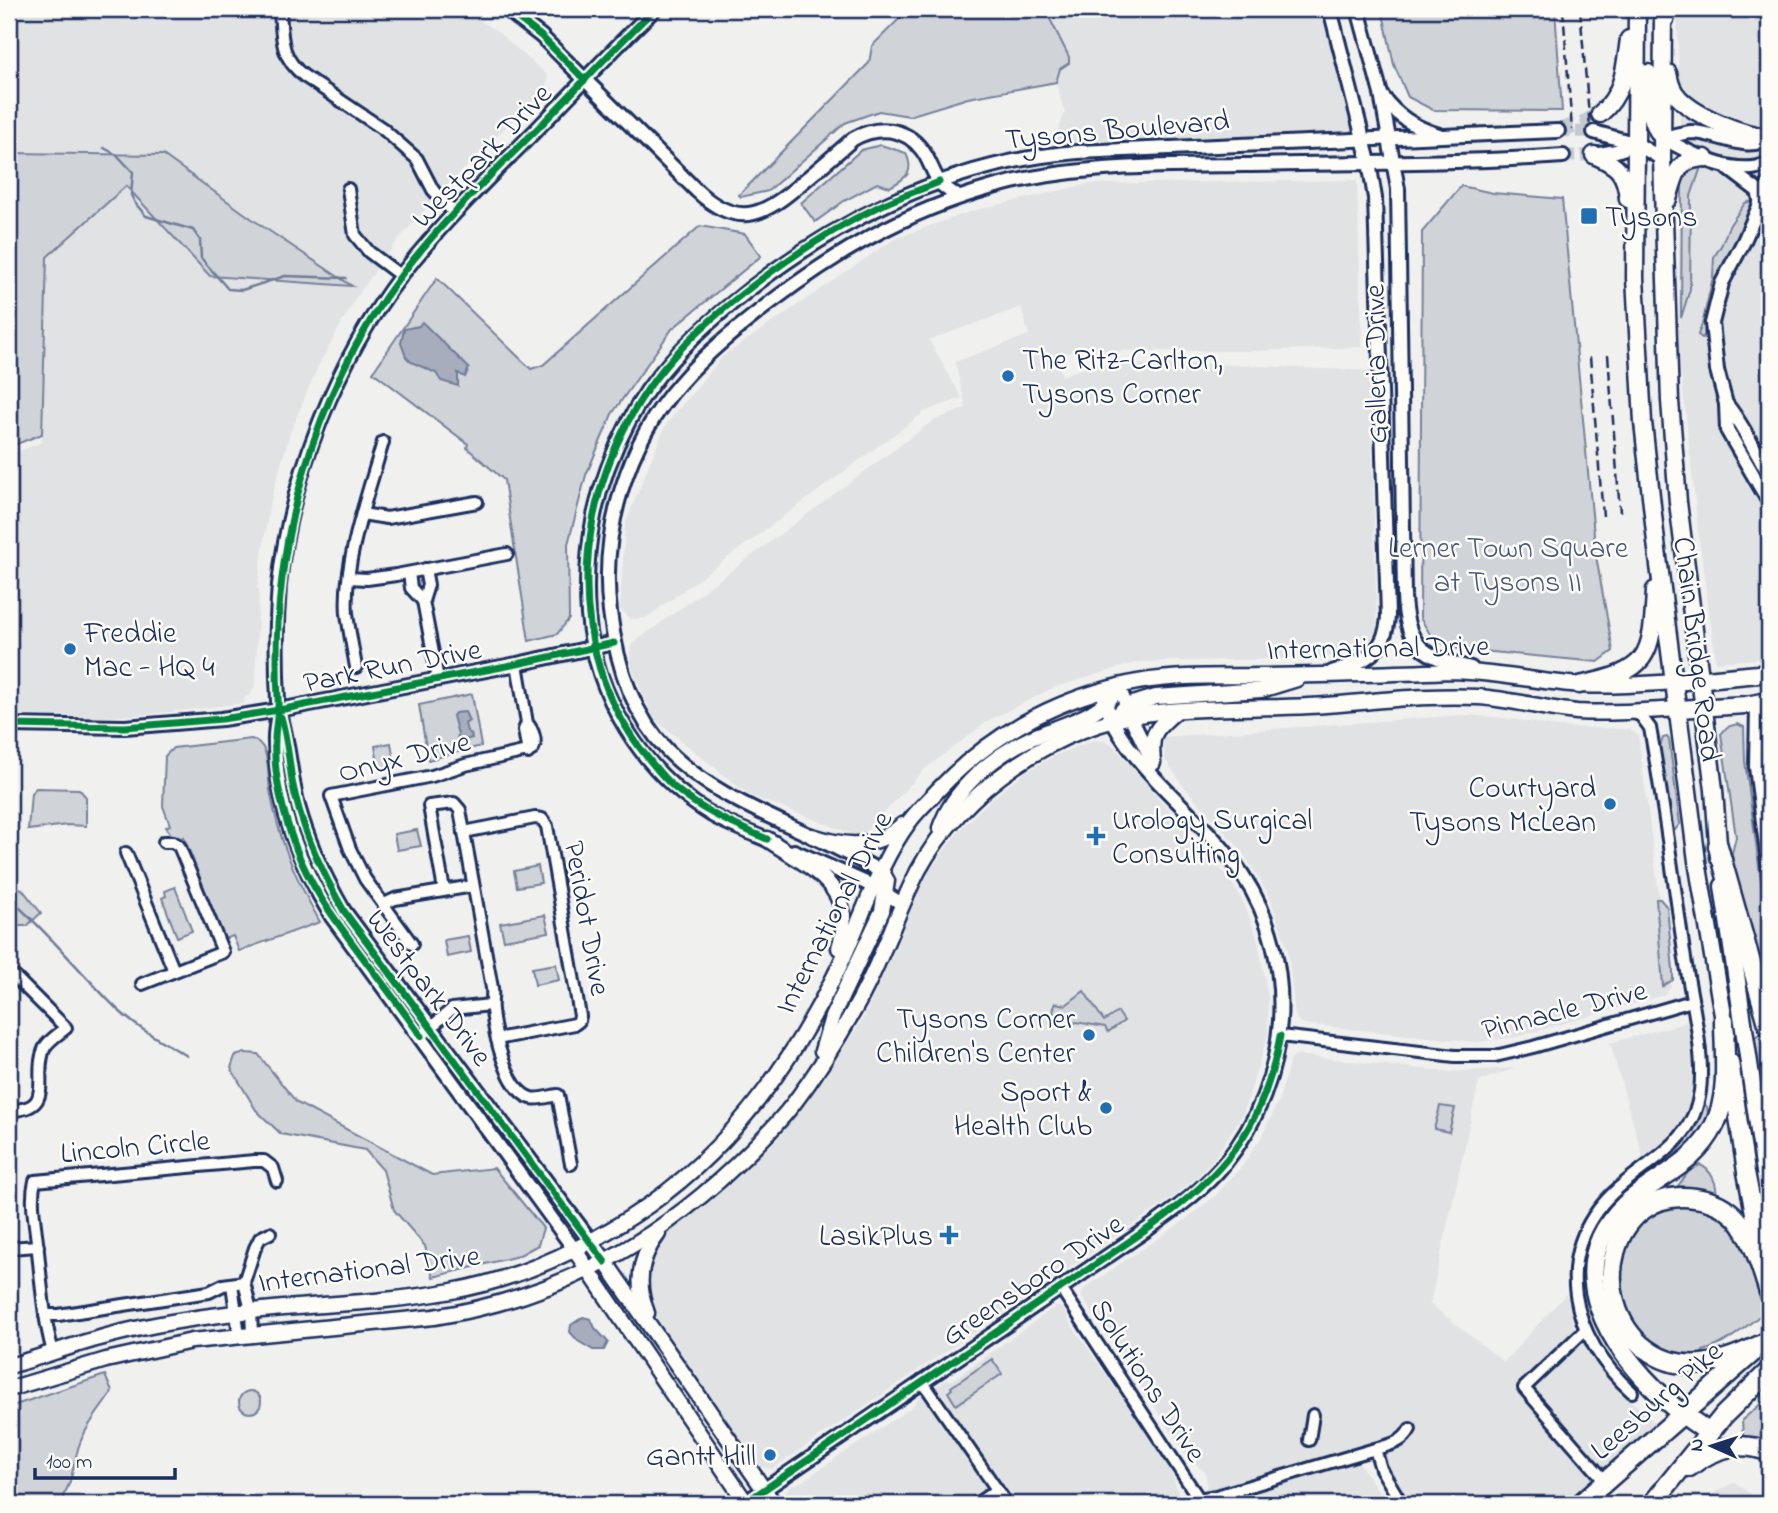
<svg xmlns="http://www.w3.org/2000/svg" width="1778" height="1513" font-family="'Indie Flower',sans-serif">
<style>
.built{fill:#e0e2e3}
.green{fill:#d0d3d8;stroke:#76819b;stroke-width:2}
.water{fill:#a7adbd;stroke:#6f7b97;stroke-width:2}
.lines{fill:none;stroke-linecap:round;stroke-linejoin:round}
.stream{stroke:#6f7b97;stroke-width:2.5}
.tertiary-tunnel{stroke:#c5c9d1;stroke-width:12;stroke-dasharray:12 6;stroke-linecap:butt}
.primary-tunnel{stroke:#c5c9d1;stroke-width:16;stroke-dasharray:16 8;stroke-linecap:butt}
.minor-casing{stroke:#1b2f5e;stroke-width:16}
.tertiary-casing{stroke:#1b2f5e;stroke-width:18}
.secondary-casing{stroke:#1b2f5e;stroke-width:19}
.primary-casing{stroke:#1b2f5e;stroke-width:21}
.trunk-casing{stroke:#1b2f5e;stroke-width:23}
.motorway-casing{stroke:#1b2f5e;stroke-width:24}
.minor{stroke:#fdfcf7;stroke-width:10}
.tertiary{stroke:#fdfcf7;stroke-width:12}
.secondary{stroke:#fdfcf7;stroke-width:14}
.primary{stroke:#fdfcf7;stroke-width:16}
.trunk{stroke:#fdfcf7;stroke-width:18}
.motorway{stroke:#fdfcf7;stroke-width:19}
.rail{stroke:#1b2f5e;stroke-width:2.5;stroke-dasharray:10 5;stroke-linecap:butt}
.cycleway-casing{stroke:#fdfcf7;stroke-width:11}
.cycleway{stroke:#00873e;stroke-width:7}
.poi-dot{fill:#1f6fb2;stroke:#fdfcf7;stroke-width:2.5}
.labels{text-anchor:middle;stroke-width:5;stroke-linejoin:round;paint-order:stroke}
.street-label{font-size:30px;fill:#1b2f5e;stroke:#fdfcf7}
.poi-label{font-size:30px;fill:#1b2f5e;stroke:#fdfcf7;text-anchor:end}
.park-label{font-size:30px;fill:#48587c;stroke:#fdfcf7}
</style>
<rect width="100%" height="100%" fill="#f0f0ee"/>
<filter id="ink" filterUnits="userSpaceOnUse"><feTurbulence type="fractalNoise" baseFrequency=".0143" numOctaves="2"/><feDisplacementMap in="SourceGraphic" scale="14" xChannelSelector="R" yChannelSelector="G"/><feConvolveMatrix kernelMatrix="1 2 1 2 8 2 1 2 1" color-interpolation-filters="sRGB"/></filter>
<g filter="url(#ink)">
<g class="built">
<polygon points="9,9 463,9 499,33 547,75 548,81 544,89 437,196 397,241 355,299 319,364 290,433 269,507 257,589 259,589 255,686 251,694 244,698 245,703 152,714 102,717 9,715 9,455 42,442 46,257 127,186 210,276 351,286 262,226 163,155 9,153"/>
<polygon points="1036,9 1330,9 1363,140 1048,154 1065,113 1035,12"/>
<polygon points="1677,9 1769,9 1769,658 1716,662 1699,538 1679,352 1680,122"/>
<polygon points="1357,180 1362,347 1255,351 1072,351 1056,357 1062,376 1091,365 1209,364 1370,371 1377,632 1361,649 1323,658 1138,662 1055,687 989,720 926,768 861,837 749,795 653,718 630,663 631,645 933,421 966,408 955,362 1029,335 1021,307 929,340 962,398 926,411 646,618 631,619 620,609 625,524 665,426 722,357 894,239 972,211 1088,184"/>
<polygon points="1463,715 1506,718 1556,727 1629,729 1638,735 1671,987 1664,995 1516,1037 1477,1042 1304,1024 1298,1021 1295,1015 1288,950 1270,897 1242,851 1182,784 1165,759 1163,737"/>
<polygon points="1769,717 1769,812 1764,759 1765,725"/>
<polygon points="1094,740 1109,742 1117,750 1231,881 1245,906 1258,940 1268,997 1268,1034 1243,1114 1215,1157 1199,1175 1175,1196 772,1469 758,1466 646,1302 645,1260 660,1239 771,1146 823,1078 863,1019 894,952 918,892 934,864 960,830 990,800 1024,773 1054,756"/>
<polygon points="1695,1020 1702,1078 1686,1130 1645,1164 1610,1043"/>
<polygon points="1296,1055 1449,1072 1516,1068 1479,1081 1430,1304 1504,1362 1566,1294 1575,1330 1613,1384 1655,1423 1564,1504 1408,1504 1391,1478 1366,1451 1359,1448 1351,1451 1387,1504 1187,1504 1204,1493 1207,1484 1206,1473 1188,1457 1081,1296 1085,1288 1182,1222 1215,1196 1243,1165 1261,1138 1279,1100 1290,1061"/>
<polygon points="1056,1306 1064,1309 1069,1321 1170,1468 1182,1504 785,1504 785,1492 790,1486 801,1482 912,1407 917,1400 945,1380 952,1380"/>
<polygon points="1735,1482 1763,1504 1696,1504 1707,1496"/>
</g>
<g class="green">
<polygon points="909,9 1052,9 1050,19 1069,57 1069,63 1060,69 1056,82 968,98 909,116 879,111 845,123 768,191 741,197 739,195 869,63 872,46"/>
<polygon points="1382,9 1555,9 1562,111 1433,110 1408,97 1394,65"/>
<path d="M 881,145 L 906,153 C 915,173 906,178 890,187 L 877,183 L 844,201 L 815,222 L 801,203 L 861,150 Z"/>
<polygon points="9,153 163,155 262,226 352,286 210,276 126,186 47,257 42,434 9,447"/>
<polygon points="1697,167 1701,167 1691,196 1690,289 1681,318 1682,183 1685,173"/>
<polygon points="1461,186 1493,193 1562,199 1596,556 1613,651 1598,662 1451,648 1432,637 1420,618 1422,232"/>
<polygon points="1752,201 1751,210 1713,288 1706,312 1704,336 1702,338 1698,335 1703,321 1713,277 1714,257 1722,244 1729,226 1745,203"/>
<polygon points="700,226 745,234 761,256 672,329 612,414 586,475 568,544 569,619 557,634 529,641 504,480 467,448 468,444 373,372 437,278 531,369 543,365"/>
<polygon points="472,694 481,746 428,760 419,705"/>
<polygon points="1737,724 1744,727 1745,761 1769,941 1769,1013 1739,901 1732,853 1736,837 1721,734 1727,727"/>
<polygon points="1667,737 1669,740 1680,824 1675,830 1670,828 1660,746 1663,738"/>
<path d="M 251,739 C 271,742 267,774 270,790 C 279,841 295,877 320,922 L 239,951 L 233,936 L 224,939 L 184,837 L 180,839 L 172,836 L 166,827 L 170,825 L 163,806 L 165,756 L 173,748 Z"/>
<polygon points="391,743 395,767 379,770 375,746"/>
<polygon points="36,788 79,789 86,797 86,826 67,825 28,830 31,793"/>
<polygon points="417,830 421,846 397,850 394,834"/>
<polygon points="538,866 541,883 517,887 514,871"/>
<polygon points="9,886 22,889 41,913 27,926 9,926"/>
<polygon points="175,887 192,931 177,937 162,898 166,896 165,891"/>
<polygon points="1656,899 1660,899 1667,907 1673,970 1673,980 1663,986"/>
<polygon points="545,915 549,932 504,940 500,923"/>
<polygon points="468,936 471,952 447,957 444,940"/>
<polygon points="556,964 559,980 535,985 532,968"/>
<polygon points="1084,991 1104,1021 1118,1012 1124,1021 1108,1032 1105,1027 1076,1022 1068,1028 1063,1027 1062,1019 1053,1013 1055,1003 1066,1005"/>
<polygon points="1760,1034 1765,1037 1769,1052 1769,1156 1753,1042 1755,1037"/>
<polygon points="245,1053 258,1054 297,1103 432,1175 494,1168 543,1228 538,1245 518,1256 433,1277 425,1246 394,1210 383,1170 365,1150 281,1134 256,1110 231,1068 235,1056"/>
<path d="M 1704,1103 L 1707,1107 L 1708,1115 L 1696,1145 L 1621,1202 L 1617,1200 L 1617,1195 C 1662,1165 1686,1157 1704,1103 Z"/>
<polygon points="1440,1106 1455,1108 1449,1132 1434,1129"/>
<path d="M 1700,1165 C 1711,1169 1718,1185 1716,1196 L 1678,1186 L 1689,1171 Z"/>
<path d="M 1675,1203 C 1686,1205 1703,1205 1713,1210 C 1748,1228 1755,1277 1766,1311 C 1746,1326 1728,1344 1703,1351 L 1701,1360 L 1685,1360 L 1653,1347 L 1622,1313 L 1617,1259 L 1624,1241 L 1649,1212 Z"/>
<polygon points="992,1359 1002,1374 956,1405 948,1392 952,1389 951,1387"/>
<path d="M 105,1375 L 112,1392 C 101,1409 87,1424 80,1443 C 73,1461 74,1479 63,1496 L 65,1504 L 9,1504 L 9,1407 Z"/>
<circle cx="250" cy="1402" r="11"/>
<polygon points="1769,1397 1769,1444 1743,1436 1742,1420"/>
</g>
<g class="water">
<polygon points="422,322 469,368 465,377 458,373 458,386 441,381 436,373 411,362 406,357 401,343 404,329 419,326"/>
<polygon points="465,712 469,721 465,724 467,731 471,734 472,738 460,742 457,740 458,734 453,716 455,713"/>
<polygon points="583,1317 591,1319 595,1328 608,1342 604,1350 593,1350 578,1341 570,1332 571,1325"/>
</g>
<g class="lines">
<g class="stream">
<polyline points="104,148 117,155 133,172 131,195 135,203 146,216 193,230 200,240 201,258 228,289 242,290 285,276 346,278"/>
<path d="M 9,898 C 47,931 79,971 115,1007 C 136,1028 162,1041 187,1056"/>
</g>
<g class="tertiary-tunnel">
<polyline points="1558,131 1594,132"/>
<polyline points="1563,156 1594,155"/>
</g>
<polyline class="primary-tunnel" points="1558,131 1586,122 1600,114"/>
<g class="minor-casing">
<g id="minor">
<path d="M 280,9 C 282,38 280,57 304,76 L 383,129 L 417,159 L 433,190 L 454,213"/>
<polyline points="348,189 355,235 369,252 401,276"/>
<polyline points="362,514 387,518 477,502"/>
<polyline points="425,569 428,585 423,601 438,679"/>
<polyline points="409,573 411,588 423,601"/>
<polyline points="349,578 367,579 396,575 507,554"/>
<path d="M 356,667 C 353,649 349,631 347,613 C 343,562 369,491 383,442"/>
<polyline points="1756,704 1755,767 1769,877"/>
<polyline points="527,723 524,730 528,753"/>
<polyline points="464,832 535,818 542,819 547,826 580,1016 579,1021 575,1024 497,1039"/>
<polyline points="126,853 174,971"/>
<path d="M 444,890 L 429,806 L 454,803 L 460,810 L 492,988 C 493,996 491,1003 492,1010 C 494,1032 506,1091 531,1098 C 538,1100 550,1096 558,1095 L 571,1164"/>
<polyline points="384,904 395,899 473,886"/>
<path d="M 412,944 L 365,879 L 350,849 L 331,796 L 432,776 L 465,765 L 532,750 C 538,742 533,730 527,723 L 517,664"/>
<path d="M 9,977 L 15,977 L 66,1028 C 59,1034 49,1040 45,1047 C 31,1075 58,1110 9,1110"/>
<polyline points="142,984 223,952 179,846 173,842 164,842"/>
<polyline points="421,1036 452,1009 491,1005"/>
<polyline points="1280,1036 1455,1056 1495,1056 1533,1047 1692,1001"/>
<polyline points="9,1248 38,1246"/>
<polyline points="232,1284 239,1335"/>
<polyline points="1060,1287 1199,1499"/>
<polyline points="45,1315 58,1315 209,1292 223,1285 244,1282"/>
<polyline points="1585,1330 1524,1388 1606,1482"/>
<polyline points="252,1334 251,1310 244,1282 255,1248 260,1238 270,1233"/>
<path d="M 53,1352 C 43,1317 41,1278 37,1242 C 35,1222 30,1200 35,1181 L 254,1161 L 264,1161 L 273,1168 L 277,1181"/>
<polyline points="922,1381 1007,1504"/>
<path d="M 1632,1392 C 1572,1339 1549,1254 1613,1193 C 1648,1159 1693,1146 1700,1091 C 1705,1053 1691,998 1685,959 C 1674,882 1664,805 1650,728 L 1641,716 L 1634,713"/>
<polyline points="1309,1440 1313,1415"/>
<path d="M 1375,1449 C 1389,1445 1403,1443 1410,1429"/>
<polyline points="976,1504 997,1490"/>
<polyline points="1168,1504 1216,1496 1375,1449 1381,1469 1402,1504"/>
</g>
</g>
<g class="tertiary-casing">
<g id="tertiary">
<path d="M 506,9 L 541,36 L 697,191 C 740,231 766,214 804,181 C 821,167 837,153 853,139 C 877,125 905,127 922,150 C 930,160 933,175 941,184 C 946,189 953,193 958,197"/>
<path d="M 1330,9 L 1369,162 L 1375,198 L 1388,616 C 1386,653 1364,662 1332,672"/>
<path d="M 1358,9 L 1381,94 L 1398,189 L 1404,596 C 1406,647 1424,657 1471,668"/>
<path d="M 1383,97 C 1397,117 1415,128 1439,135"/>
<polyline points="1594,132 1637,144 1662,159"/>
<path d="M 1663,138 C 1694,155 1733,178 1769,164"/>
<path d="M 1663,138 C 1672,136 1682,133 1691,132 C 1717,132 1745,153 1769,138"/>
<polyline points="1594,155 1616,151 1637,144"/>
<polyline points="1729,169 1758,191 1761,204"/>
<polyline points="1769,183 1744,241 1722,283 1712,323 1717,370 1726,404 1727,430 1769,502"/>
<path d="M 1726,404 C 1743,424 1754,451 1769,473"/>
<polyline points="1119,686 1130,716 1153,763"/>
<path d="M 280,714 C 289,744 290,775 298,806 C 308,843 325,878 344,911 L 590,1240"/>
<polyline points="9,725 125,727 222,719 279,710 517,664 614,643"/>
<path d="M 775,843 C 754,834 731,826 712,815 C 642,772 595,696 588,615 C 583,544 596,483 629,421 C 652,376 688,341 725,309 C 825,225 946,162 1078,152 L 1558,131"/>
<polyline points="794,851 875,887 902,904"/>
<path d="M 882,872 C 861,861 840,849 818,839 C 766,814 709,793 667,750 C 632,714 616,661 610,612 C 600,532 627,442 681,382 C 707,352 739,327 771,302 C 846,245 919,205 1012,182 C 1087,165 1166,166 1243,165 C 1350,163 1456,163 1563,156"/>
<path d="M 574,1249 L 332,917 C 299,863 277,808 275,743 C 274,729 279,716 278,701 C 276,663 276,623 279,585 C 290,477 337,359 403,273 C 444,220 493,174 540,126 C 578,87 615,47 655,9"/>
<path d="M 743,1504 L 1149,1228 C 1176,1209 1204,1189 1225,1163 C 1291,1082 1300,961 1242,874 C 1205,819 1146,782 1114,724 C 1109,715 1107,704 1103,694"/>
</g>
</g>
<g class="secondary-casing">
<g id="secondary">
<polyline points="1113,720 1126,706 1156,697 1261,690 1297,679"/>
<path d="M 1153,763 C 1150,734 1154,730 1175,712"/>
<path d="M 940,828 C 953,790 993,756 1029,739 C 1059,725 1103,717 1119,686"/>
<path d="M 812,836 C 846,847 874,850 902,825"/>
<path d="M 767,839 C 810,868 859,887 839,948"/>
<polyline points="822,1051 832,1017 882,911 887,881 882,872"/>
<polyline points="590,1240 774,1504"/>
<polyline points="574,1249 747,1504"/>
<path d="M 647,1313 C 636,1285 639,1258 658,1234"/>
<path d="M 9,1366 C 39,1358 69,1346 100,1338 C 139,1327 179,1320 219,1315 C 296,1304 375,1305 452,1291 C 523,1278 590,1246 649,1205 C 732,1147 793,1061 837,971 C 861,923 877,865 909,822 C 917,811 928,801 938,790 C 988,737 1052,701 1123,685 C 1169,674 1215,677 1261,676 C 1325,675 1389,674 1452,671 C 1496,672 1538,682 1582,685 C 1613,687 1644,684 1674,682"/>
<path d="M 9,1389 L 106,1360 L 192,1341 L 434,1317 C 553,1298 649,1248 736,1165 C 756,1146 777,1125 794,1103 C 816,1074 836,1042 854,1010 C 880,966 895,916 918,871 C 963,788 1056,725 1151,713 C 1202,706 1257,709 1309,706 C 1365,703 1422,694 1478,697 C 1512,699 1544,709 1577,712 C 1611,714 1645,711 1678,709"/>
</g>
</g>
<g class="primary-casing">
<g id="primary">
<polyline points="1637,9 1635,278 1643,422 1656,542 1697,861 1726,1033"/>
<polyline points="1663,9 1662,159 1670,401 1678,502 1714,790 1719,857"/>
<path d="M 1648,73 C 1648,95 1648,118 1661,136"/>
<path d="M 1668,73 C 1670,83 1672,91 1679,98 C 1697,117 1743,135 1769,137"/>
<path d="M 1600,114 C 1624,94 1625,68 1629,39"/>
<path d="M 1594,155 C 1617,165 1626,172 1628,199"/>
<path d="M 1668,199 C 1676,174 1675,160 1705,158"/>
<polyline points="1674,682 1769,673"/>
<path d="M 1579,685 C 1649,671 1652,658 1655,590"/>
<polyline points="1678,709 1746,705 1769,701"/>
<polyline points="1723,886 1769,1199"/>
<polyline points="1730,1062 1746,1172 1762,1254"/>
</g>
</g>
<g class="trunk-casing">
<g id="trunk">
<polyline points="1718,846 1769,1027"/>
<path d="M 1766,1342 C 1728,1361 1684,1378 1646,1349 C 1584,1302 1610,1186 1695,1198 C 1711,1200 1726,1207 1737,1219 C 1754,1239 1761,1268 1769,1292"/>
<path d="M 1709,1433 C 1695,1422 1679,1413 1667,1401 C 1612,1350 1557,1271 1625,1205 C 1657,1175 1694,1167 1715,1124 C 1730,1093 1724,1054 1724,1020"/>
<path d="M 1689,1467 C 1714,1448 1739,1440 1769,1452"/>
<polyline points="1580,1504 1751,1354"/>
<polyline points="1652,1504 1724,1415 1769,1371"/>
</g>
</g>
<g class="motorway-casing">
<polyline id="motorway" points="1664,18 1664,9"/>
</g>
<use href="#minor" class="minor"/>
<use href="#tertiary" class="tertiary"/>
<use href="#secondary" class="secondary"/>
<use href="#primary" class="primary"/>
<use href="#trunk" class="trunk"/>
<use href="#motorway" class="motorway"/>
<g class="rail">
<polyline points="1563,9 1572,130"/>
<polyline points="1580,9 1590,128"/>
<polyline points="1608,355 1620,512"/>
<polyline points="1590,357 1603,516"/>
</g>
<g class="cycleway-casing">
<g id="cycleway">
<polyline points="506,9 541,36 585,80"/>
<path d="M 281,717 C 287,738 289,759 292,781 C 301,827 321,871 344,911 L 605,1262"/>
<polyline points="9,725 125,727 222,719 279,710 517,664 614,643"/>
<path d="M 767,839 C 735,825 703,812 675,788 C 664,779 656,768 647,757 C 558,648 574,488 655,379 C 704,314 807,241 880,206 C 899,197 920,190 939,182"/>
<path d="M 421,1036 C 403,1011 386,987 367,963 C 340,926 311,890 295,846 C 283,813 273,775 275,740 C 275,726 279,713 278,698 C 270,548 311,395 402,274 C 443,220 493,173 541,125 C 579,86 616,46 655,9"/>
<path d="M 743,1504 L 1149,1228 C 1223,1176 1264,1128 1280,1036"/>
</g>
</g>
<use href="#cycleway" class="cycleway"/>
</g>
</g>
<g class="poi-dot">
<rect x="1580" y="207" width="18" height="18" rx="3.5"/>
<circle cx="1008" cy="376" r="7"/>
<circle cx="70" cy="649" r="7"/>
<circle cx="1610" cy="804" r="7"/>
<path d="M1092.5 825.5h7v7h7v7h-7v7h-7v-7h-7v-7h7z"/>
<circle cx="1089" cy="1035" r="7"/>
<circle cx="1106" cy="1108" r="7"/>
<path d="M945.5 1224.5h7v7h7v7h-7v7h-7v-7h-7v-7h7z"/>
<circle cx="770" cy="1455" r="7"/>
</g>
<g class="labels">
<g class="street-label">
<text transform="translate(1117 129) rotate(-5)" y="10">Tysons Boulevard</text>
<text transform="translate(481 155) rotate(-46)" y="10">Westpark Drive</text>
<text transform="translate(1375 364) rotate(-91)" y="10">Galleria Drive</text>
<text transform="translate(1378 647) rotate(-1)" y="10">International Drive</text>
<text transform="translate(1698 649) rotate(83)" y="10">Chain Bridge Road</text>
<text transform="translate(392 665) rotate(-11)" y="10">Park Run Drive</text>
<text transform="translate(404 756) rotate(-14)" y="10">Onyx Drive</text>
<text transform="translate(833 912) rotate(-63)" y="10">International Drive</text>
<text transform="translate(588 918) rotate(80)" y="10">Peridot Drive</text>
<text transform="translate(430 987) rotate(53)" y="10">Westpark Drive</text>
<text transform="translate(1564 1009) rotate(-14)" y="10">Pinnacle Drive</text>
<text transform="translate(135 1146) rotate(-5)" y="10">Lincoln Circle</text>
<text transform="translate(369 1268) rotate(-7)" y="10">International Drive</text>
<text transform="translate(1032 1279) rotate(-34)" y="10">Greensboro Drive</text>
<text transform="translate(1149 1380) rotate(57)" y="10">Solutions Drive</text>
<text transform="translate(1656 1400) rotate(-41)" y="10">Leesburg Pike</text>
</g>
<g class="poi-label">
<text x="1605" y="226" text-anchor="start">Tysons</text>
<text x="1022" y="369" text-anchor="start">The Ritz-Carlton,<tspan x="1022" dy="34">Tysons Corner</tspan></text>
<text x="84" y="642" text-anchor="start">Freddie<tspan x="84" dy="34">Mac - HQ 4</tspan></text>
<text x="1596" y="797">Courtyard<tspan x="1596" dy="34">Tysons McLean</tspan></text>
<text x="1112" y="829" text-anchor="start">Urology Surgical<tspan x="1112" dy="34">Consulting</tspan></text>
<text x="1075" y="1028">Tysons Corner<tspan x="1075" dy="34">Children's Center</tspan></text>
<text x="1092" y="1101">Sport &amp;<tspan x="1092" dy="34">Health Club</tspan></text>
<text x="933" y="1245">LasikPlus</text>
<text x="756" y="1465">Gantt Hill</text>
</g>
<g class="park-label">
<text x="1508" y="557">Lerner Town Square<tspan x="1508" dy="34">at Tysons II</tspan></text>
</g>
</g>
<rect width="1778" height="1513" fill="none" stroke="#fdfcf7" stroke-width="35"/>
<rect x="18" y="18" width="1743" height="1478" fill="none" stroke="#1b2f5e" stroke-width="2.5" filter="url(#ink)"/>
<g transform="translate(1712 1446) rotate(273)" stroke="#fdfcf7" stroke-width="5" paint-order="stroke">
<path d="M0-5L12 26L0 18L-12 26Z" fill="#1b2f5e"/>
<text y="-10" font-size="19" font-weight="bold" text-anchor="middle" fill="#1b2f5e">N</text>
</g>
<path d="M35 1468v10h140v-10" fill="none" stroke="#1b2f5e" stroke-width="3.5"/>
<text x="46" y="1468" font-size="21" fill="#1b2f5e" stroke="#fdfcf7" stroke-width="5" paint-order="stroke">100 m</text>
</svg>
